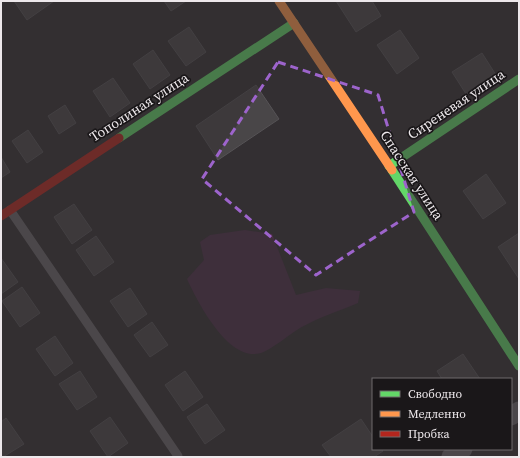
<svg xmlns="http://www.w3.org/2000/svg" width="520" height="458" font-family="'Source Serif 4',serif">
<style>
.green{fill:#4c2f47}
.building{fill:#494648;stroke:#565356}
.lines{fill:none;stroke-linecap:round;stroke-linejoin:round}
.lane{stroke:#696568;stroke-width:9}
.street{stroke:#696568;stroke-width:19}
.fast{stroke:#63d668;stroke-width:9}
.slow{stroke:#ff974d;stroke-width:9}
.jam{stroke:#b3261e;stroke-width:9}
.marked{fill:none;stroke:#9d64cc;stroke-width:3;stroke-dasharray:8 5;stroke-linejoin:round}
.labels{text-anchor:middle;stroke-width:3.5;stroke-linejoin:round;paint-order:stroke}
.street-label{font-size:14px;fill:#ede8eb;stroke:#1a1719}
</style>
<rect width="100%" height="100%" fill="#332f32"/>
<path class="green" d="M 245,230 L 272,234 L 296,295 L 326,288 L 360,291 L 358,303 C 339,311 317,318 300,328 C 290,334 271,350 261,353 C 229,363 198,303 187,279 L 204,260 L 200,242 L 210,235 Z"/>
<g class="building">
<polygon points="14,1 54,1 27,20"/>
<polygon points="164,1 186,1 171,11"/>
<polygon points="336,1 372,1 381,16 356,32"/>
<polygon points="189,27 206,52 186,66 168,41"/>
<polygon points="400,30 419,58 397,74 377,45"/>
<polygon points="153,50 170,75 150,89 133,64"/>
<polygon points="482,53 496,75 466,94 452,72"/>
<polygon points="113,78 130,103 110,117 93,91"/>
<polygon points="256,85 279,119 218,160 196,126"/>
<polygon points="65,105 76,123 59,134 48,116"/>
<polygon points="28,130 43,152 27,163 12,141"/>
<polygon points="1,157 10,172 1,178"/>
<polygon points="486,174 506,203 483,219 463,191"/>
<polygon points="74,204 92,230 72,244 54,217"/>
<polygon points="519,233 519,279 498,247"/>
<polygon points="96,236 114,262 94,276 76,250"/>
<polygon points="1,258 18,282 1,294"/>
<polygon points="22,287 40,313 20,327 2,301"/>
<polygon points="130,288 147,314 128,327 110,301"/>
<polygon points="152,322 168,345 150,357 134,335"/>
<polygon points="55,336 73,363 55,376 36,349"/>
<polygon points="463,354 480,379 442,379 437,371"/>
<polygon points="80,371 97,397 77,410 59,384"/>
<polygon points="185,371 203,397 183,411 165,385"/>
<polygon points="207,404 225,430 205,444 187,417"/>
<polygon points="110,417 128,443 108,457 90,431"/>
<polygon points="6,418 24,444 3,457 1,454 1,422"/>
<polygon points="361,419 373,437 373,449 381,449 383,451 374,457 331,457 322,445"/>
</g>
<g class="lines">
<polyline class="lane" points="10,210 178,456"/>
<g class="street">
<polyline points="511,416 519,411"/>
<polyline points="451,457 463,449"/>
</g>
<g class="fast">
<polyline points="119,138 294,23"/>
<polyline points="389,166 519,79"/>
<polyline points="392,170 519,366"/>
</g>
<polyline class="slow" points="279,1 392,170"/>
<polyline class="jam" points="1,216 119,138"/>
</g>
<path d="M0 0H520V458H0ZM 278,62 L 378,95 L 414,212 L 316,275 L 202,179 Z" fill="#332f32" fill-opacity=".55" fill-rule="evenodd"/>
<path class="marked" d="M 278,62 L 378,95 L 414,212 L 316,275 L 202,179 Z"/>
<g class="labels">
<g class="street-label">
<text transform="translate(456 104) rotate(-34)" y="5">Сиреневая улица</text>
<text transform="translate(139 107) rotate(-33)" y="5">Тополиная улица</text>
<text transform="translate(412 175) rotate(57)" y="5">Спасская улица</text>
</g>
</g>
<rect width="520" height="458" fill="none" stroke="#ede8eb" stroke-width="4"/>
<rect x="372" y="378" width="140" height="72" fill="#1a1719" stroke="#6e6b6d"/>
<rect x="380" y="391" width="20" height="6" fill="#63d668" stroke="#6e6b6d"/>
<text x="408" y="398" font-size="12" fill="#ede8eb">Свободно</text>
<rect x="380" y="411" width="20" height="6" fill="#ff974d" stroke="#6e6b6d"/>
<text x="408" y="418" font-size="12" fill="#ede8eb">Медленно</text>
<rect x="380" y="431" width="20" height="6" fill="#b3261e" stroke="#6e6b6d"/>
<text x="408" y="438" font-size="12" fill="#ede8eb">Пробка</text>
</svg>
